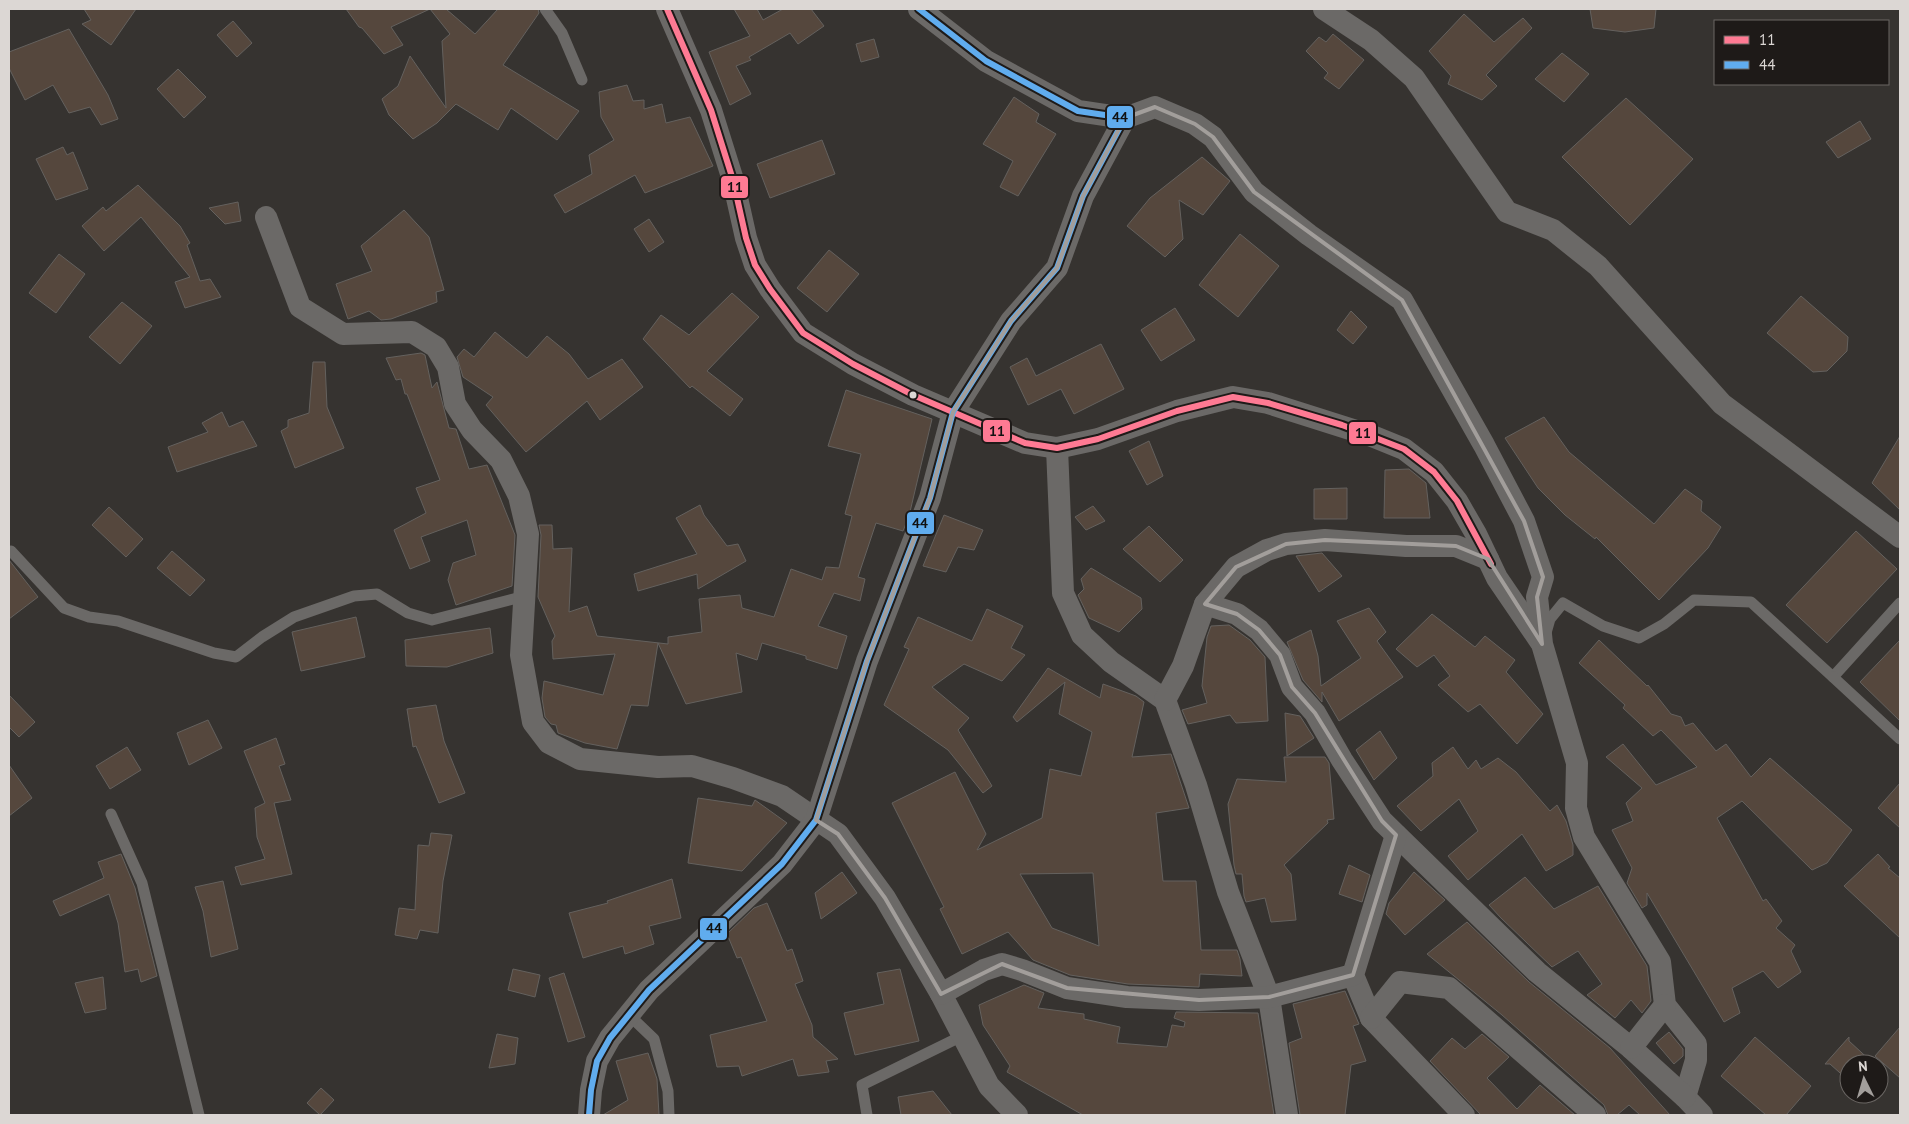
<svg xmlns="http://www.w3.org/2000/svg" width="1909" height="1124" font-family="'PT Sans',sans-serif">
<style>
.building{fill:#55473d;stroke:#64615e;fill-rule:evenodd}
.lines{fill:none;stroke-linecap:round;stroke-linejoin:round}
.lane{stroke:#6b6967;stroke-width:11}
.street{stroke:#6b6967;stroke-width:22}
.bus-1-casing{stroke:#1e1a18;stroke-width:10}
.bus-2-casing{stroke:#1e1a18;stroke-width:10}
.bus-1{stroke:#fe7a93;stroke-width:6}
.bus-2{stroke:#60acee;stroke-width:6}
.marked{fill:none;stroke:#a29e9b;stroke-width:4;stroke-linejoin:round}
.bus-dot{fill:#dcd7d4;stroke:#1e1a18;stroke-width:2}
.line-badge{stroke:#1e1a18;stroke-width:2}
.pale-badge-label{font-size:14px;text-anchor:middle;font-weight:bold;fill:#111}
</style>
<rect width="100%" height="100%" fill="#363330"/>
<g class="building">
<polygon points="84,9 136,9 111,45 82,24 91,20"/>
<polygon points="346,9 446,9 475,34 498,9 538,9 539,13 503,65 579,111 557,140 511,108 498,130 456,104 437,123 413,139 389,115 382,99 398,86 410,56 446,108 442,41 450,34 430,9 391,27 403,45 384,54 362,28 359,27"/>
<polygon points="734,9 757,9 763,20 783,9 811,9 824,26 798,44 790,33 749,57 751,60 736,66 751,94 730,105 709,52 750,36"/>
<polygon points="1590,9 1656,9 1654,28 1625,32 1593,28"/>
<polygon points="1464,14 1494,42 1523,18 1532,28 1486,75 1497,86 1482,100 1448,84 1451,76 1429,51"/>
<polygon points="233,21 252,43 237,57 217,35"/>
<polygon points="69,29 108,95 118,119 101,125 90,107 69,113 53,85 25,100 9,68 9,52"/>
<polygon points="1333,34 1364,60 1339,89 1324,78 1328,73 1306,51 1319,37 1326,42"/>
<polygon points="874,39 879,57 861,62 856,44"/>
<polygon points="1562,53 1589,74 1564,102 1535,79"/>
<polygon points="178,69 206,97 184,118 157,89"/>
<polygon points="627,85 633,101 644,100 644,109 662,104 666,123 690,117 713,166 645,193 635,175 565,213 554,195 592,174 589,155 614,140 601,117 599,92"/>
<polygon points="1014,97 1039,114 1036,122 1056,134 1018,196 1000,187 1013,161 983,144"/>
<polygon points="1626,98 1693,159 1630,225 1562,157"/>
<polygon points="1860,121 1871,139 1838,158 1826,142"/>
<polygon points="822,140 835,174 770,198 757,164"/>
<polygon points="63,147 67,155 73,152 88,189 56,200 36,159"/>
<polygon points="1202,157 1230,181 1203,215 1179,200 1183,239 1165,257 1127,226 1150,198"/>
<polygon points="138,185 180,226 190,243 187,245 200,281 210,279 221,297 185,308 175,282 190,277 141,217 104,251 82,226 103,207 106,211"/>
<polygon points="238,202 241,221 225,224 209,208"/>
<polygon points="404,210 429,237 444,290 436,292 437,302 391,319 381,320 369,311 348,319 336,284 372,271 361,246"/>
<polygon points="649,219 664,242 649,252 634,229"/>
<polygon points="1240,234 1279,266 1238,317 1199,285"/>
<polygon points="829,250 859,274 827,312 797,288"/>
<polygon points="59,254 85,274 56,313 29,293"/>
<polygon points="732,293 759,317 707,371 743,399 730,416 692,386 690,388 643,339 661,315 689,335"/>
<polygon points="1801,296 1848,337 1847,351 1827,371 1813,372 1767,333"/>
<polygon points="122,302 152,326 120,364 89,337"/>
<polygon points="1175,308 1195,340 1161,361 1141,330"/>
<polygon points="1351,311 1367,327 1353,344 1337,330"/>
<polygon points="495,332 527,358 547,336 569,354 588,379 622,359 643,387 600,420 587,401 526,452 486,405 493,397 463,377 457,357 464,349 474,357"/>
<polygon points="1101,344 1124,389 1074,414 1061,389 1028,405 1010,367 1027,358 1036,376"/>
<polygon points="421,353 425,355 432,388 437,382 449,428 456,429 469,469 487,465 515,535 512,586 456,605 448,580 453,563 476,555 467,520 421,537 430,561 410,569 394,530 426,513 416,488 440,480 407,394 405,394 401,379 396,380 386,358"/>
<polygon points="313,362 325,362 327,407 344,448 295,468 281,431 288,427 288,420 309,413"/>
<polygon points="846,390 932,419 909,516 903,531 876,523 858,577 865,579 860,601 834,593 818,626 847,636 837,669 806,659 806,656 762,643 757,660 736,653 742,692 686,704 658,643 648,706 631,705 617,749 585,743 558,733 556,725 551,724 545,717 542,698 544,681 603,695 615,654 553,659 552,641 555,636 538,597 541,535 539,525 552,525 553,549 572,548 569,612 587,606 597,636 668,644 668,637 702,632 699,599 740,595 742,608 774,617 791,569 822,580 826,567 839,568 852,516 845,514 861,454 828,446"/>
<polygon points="222,412 229,427 243,421 257,446 177,472 168,447 208,432 202,423"/>
<polygon points="1544,417 1569,452 1654,524 1685,489 1702,501 1701,511 1721,527 1708,548 1659,600 1596,537 1595,539 1565,515 1538,488 1505,438"/>
<polygon points="1900,436 1900,510 1872,483"/>
<polygon points="1149,441 1163,476 1147,485 1129,451"/>
<polygon points="1409,469 1426,483 1430,518 1384,518 1385,470"/>
<polygon points="1347,488 1347,519 1314,519 1314,489"/>
<polygon points="700,505 704,515 727,546 738,544 746,561 698,589 697,574 638,591 634,574 697,554 676,518"/>
<polygon points="1093,506 1105,521 1086,530 1075,517"/>
<polygon points="109,507 143,539 126,557 92,525"/>
<polygon points="944,515 983,530 974,550 958,547 946,572 923,566"/>
<polygon points="1149,526 1183,560 1160,582 1123,549"/>
<polygon points="1856,531 1897,569 1827,643 1786,605"/>
<polygon points="172,551 205,580 190,596 157,568"/>
<polygon points="1322,553 1342,576 1319,592 1296,556"/>
<polygon points="9,560 38,597 9,619"/>
<polygon points="1091,568 1141,598 1142,609 1119,632 1089,618 1078,595 1084,589 1081,579"/>
<polygon points="1369,608 1386,632 1377,641 1403,677 1339,721 1322,692 1322,702 1303,680 1287,642 1311,630 1318,656 1321,686 1361,658 1337,621"/>
<polygon points="987,609 1023,626 1011,648 1025,655 1002,681 964,664 932,687 969,718 958,730 992,786 983,793 948,750 884,705 909,649 904,647 918,617 972,641"/>
<polygon points="1432,614 1475,647 1485,636 1515,660 1506,672 1543,714 1517,744 1480,704 1468,712 1438,685 1450,676 1434,655 1417,667 1396,649"/>
<polygon points="356,617 365,657 301,671 292,632"/>
<polygon points="1229,625 1250,640 1265,657 1268,721 1236,723 1230,715 1188,724 1182,710 1207,703 1202,686 1207,637 1211,626"/>
<polygon points="490,628 493,653 447,667 406,666 405,640"/>
<polygon points="1599,640 1647,686 1648,685 1671,714 1681,717 1685,726 1693,723 1716,751 1726,744 1751,777 1770,758 1852,830 1827,863 1812,870 1742,801 1717,818 1763,901 1766,899 1782,921 1776,928 1795,945 1791,951 1801,972 1778,988 1763,971 1732,988 1740,1013 1724,1022 1647,893 1647,905 1642,908 1627,883 1632,868 1612,830 1633,821 1626,803 1642,788 1606,757 1623,744 1656,785 1697,767 1661,730 1653,736 1623,708 1625,705 1579,663"/>
<polygon points="1900,640 1900,721 1860,682"/>
<path d="M 1048,668 L 1100,698 L 1103,684 L 1136,696 L 1144,702 L 1132,757 L 1171,754 L 1189,808 L 1156,813 L 1163,881 L 1196,881 L 1201,950 L 1237,950 L 1240,959 L 1242,976 L 1200,974 L 1199,987 L 1128,984 L 1070,975 L 1033,960 L 1008,932 L 962,954 L 940,909 L 944,907 L 892,803 L 955,772 L 986,834 L 977,850 L 1042,818 L 1050,769 L 1081,776 L 1092,732 L 1059,714 L 1065,682 L 1017,722 L 1013,717 ZM 1093,873 L 1099,946 L 1052,928 L 1020,874 Z"/>
<polygon points="9,695 35,722 19,737 9,727"/>
<polygon points="436,705 444,741 465,793 439,803 416,746 413,747 407,709"/>
<polygon points="1285,713 1300,716 1314,738 1287,756"/>
<polygon points="208,720 222,748 189,765 177,733"/>
<polygon points="1380,731 1397,758 1374,780 1356,750"/>
<polygon points="276,738 285,764 279,766 291,800 274,803 292,874 241,885 235,867 265,859 257,837 255,808 265,803 244,751"/>
<polygon points="127,747 141,770 110,789 96,766"/>
<polygon points="1453,747 1468,769 1476,760 1481,769 1498,758 1516,772 1550,811 1557,805 1566,821 1573,845 1573,855 1546,871 1522,834 1468,880 1448,856 1478,831 1459,799 1421,831 1397,806 1433,776 1432,763"/>
<polygon points="1284,757 1325,757 1329,763 1334,819 1327,820 1328,823 1284,865 1291,874 1296,920 1271,922 1265,898 1246,902 1244,896 1242,874 1236,874 1234,865 1228,804 1237,779 1286,782"/>
<polygon points="9,765 32,798 9,816"/>
<polygon points="1900,783 1900,828 1878,808"/>
<polygon points="698,798 752,806 755,800 787,823 742,871 688,863"/>
<polygon points="431,833 452,835 443,881 438,933 420,930 417,939 395,935 399,908 415,910 418,845 429,846"/>
<polygon points="121,854 135,888 157,976 141,982 138,969 125,972 118,923 109,894 60,916 53,901 104,878 98,862"/>
<polygon points="1878,854 1890,867 1888,868 1900,878 1900,938 1844,886"/>
<polygon points="1349,865 1370,875 1362,902 1339,894"/>
<polygon points="842,872 857,893 821,919 815,893"/>
<polygon points="1414,872 1445,900 1405,935 1386,914 1389,903"/>
<polygon points="1525,877 1554,909 1598,886 1647,966 1651,1001 1642,1013 1631,1000 1615,1018 1587,995 1602,984 1578,951 1552,967 1501,918 1489,905"/>
<polygon points="672,879 681,918 649,926 654,944 625,954 623,946 583,958 569,913 608,903 607,901"/>
<polygon points="223,881 238,949 211,957 203,911 195,887"/>
<polygon points="767,903 787,951 792,949 803,981 795,984 812,1025 813,1037 838,1059 826,1061 829,1072 798,1076 793,1059 742,1076 739,1066 717,1067 710,1035 767,1021 741,957 737,958 727,934 754,908"/>
<polygon points="1467,922 1529,982 1610,1048 1670,1115 1640,1115 1629,1105 1617,1115 1608,1115 1604,1105 1502,1015 1427,954"/>
<polygon points="513,969 540,975 535,997 508,990"/>
<polygon points="900,969 919,1041 855,1055 844,1013 884,1004 877,973"/>
<polygon points="564,973 585,1037 568,1042 549,978"/>
<polygon points="103,977 106,1009 85,1013 75,983"/>
<polygon points="1024,985 1044,993 1038,1008 1084,1014 1084,1019 1120,1027 1117,1043 1167,1047 1172,1025 1184,1027 1185,1022 1174,1018 1176,1012 1258,1013 1274,1115 1083,1115 1007,1072 1010,1066 983,1025 979,1005"/>
<polygon points="1345,991 1359,1024 1353,1026 1366,1061 1351,1065 1345,1115 1300,1115 1289,1043 1302,1038 1293,1004"/>
<polygon points="1900,1027 1900,1078 1875,1056"/>
<polygon points="1669,1032 1683,1049 1683,1056 1674,1064 1656,1043"/>
<polygon points="497,1034 518,1038 515,1064 489,1068"/>
<polygon points="1482,1034 1509,1057 1487,1078 1517,1109 1540,1085 1575,1115 1481,1115 1430,1061 1452,1038 1465,1049"/>
<polygon points="1755,1037 1811,1086 1786,1115 1766,1115 1721,1076"/>
<polygon points="1849,1037 1849,1041 1874,1064 1849,1064 1849,1081 1830,1064 1825,1064"/>
<polygon points="648,1053 657,1079 659,1115 603,1115 628,1100 616,1061"/>
<polygon points="321,1088 334,1100 320,1115 307,1103"/>
<polygon points="933,1091 952,1115 901,1115 898,1097"/>
</g>
<g class="lines">
<g class="lane">
<polyline points="545,9 562,33 582,80"/>
<polyline points="11,551 64,608 89,617 118,621 214,653 236,657 262,637 294,617 354,596 377,594 408,613 432,620 525,596"/>
<polyline points="1546,633 1550,619 1563,603 1603,626 1639,638 1664,624 1694,600 1751,602 1833,677 1900,603"/>
<polyline points="1833,677 1900,739"/>
<polyline points="111,814 142,883 199,1115"/>
<polyline points="629,1015 654,1039 668,1091 669,1115"/>
<polyline points="867,1115 862,1085 962,1036"/>
</g>
<g class="street">
<polyline points="667,9 711,110 733,180 746,238 755,265 770,289 803,333 853,364 913,395 1025,443 1057,448 1098,439 1177,411 1233,397 1268,403 1372,436 1404,449 1434,472 1457,501 1476,534 1497,578 1540,641"/>
<polyline points="1324,9 1371,40 1414,78 1507,212 1553,230 1598,266 1722,404 1900,537"/>
<polyline points="1125,118 1155,107 1195,124 1213,137 1254,192 1309,235 1402,300 1484,445 1524,521 1543,577 1537,597 1542,644 1577,763 1576,808 1584,837 1660,962 1665,1005 1696,1044 1696,1060 1685,1097 1702,1115"/>
<polyline points="266,217 300,307 343,334 412,332 436,347 448,367 455,404 472,430 501,460 519,496 528,534 521,655 533,722 549,743 580,759 658,767 692,766 733,778 782,796 838,834 885,898 941,994 989,1086 1017,1115"/>
<polyline points="1057,448 1063,593 1082,635 1111,662 1165,700 1196,785 1228,892 1269,997 1287,1115"/>
<polyline points="1205,604 1236,567 1267,550 1286,544 1325,540 1406,546 1456,546 1488,559"/>
<polyline points="1165,700 1183,666 1205,604 1237,614 1259,630 1280,655 1292,687 1315,713 1342,760 1382,821 1537,972 1631,1048 1685,1097"/>
<polyline points="1396,835 1353,975 1371,1018 1464,1115"/>
<polyline points="941,994 984,970 1002,964 1022,970 1067,988 1127,997 1199,1000 1269,997 1353,975"/>
<polyline points="1371,1018 1400,982 1449,988 1595,1115"/>
<polyline points="1631,1048 1665,1005"/>
<polyline points="589,1115 591,1090 597,1061 610,1038 649,990 782,864 816,820 867,661 930,498 953,412 1011,321 1057,268 1083,196 1125,118 1078,111 986,61 919,9"/>
</g>
<g class="bus-1-casing">
<polyline id="bus-1" points="667,9 711,110 733,180 746,238 755,265 770,289 803,333 853,364 913,395 1025,443 1057,448 1098,439 1177,411 1233,397 1268,403 1342,425 1404,449 1434,472 1457,501 1491,564"/>
</g>
<g class="bus-2-casing">
<polyline id="bus-2" points="589,1115 591,1090 597,1061 610,1038 649,990 782,864 816,820 867,661 930,498 953,412 1011,321 1057,268 1083,196 1125,118 1078,111 986,61 919,9"/>
</g>
<use href="#bus-1" class="bus-1"/>
<use href="#bus-2" class="bus-2"/>
</g>
<path class="marked" d="M 1155,107 L 1195,124 L 1213,137 L 1254,192 L 1402,300 L 1524,521 L 1543,577 L 1537,597 L 1542,644 L 1488,559 L 1456,546 L 1325,540 L 1286,544 L 1236,567 L 1205,604 L 1237,614 L 1259,630 L 1280,655 L 1292,687 L 1315,713 L 1382,821 L 1396,835 L 1353,975 L 1269,997 L 1199,1000 L 1067,988 L 1002,964 L 941,994 L 885,898 L 838,834 L 816,820 L 867,661 L 930,498 L 953,412 L 1011,321 L 1057,268 L 1083,196 L 1125,118 Z"/>
<circle class="bus-dot" cx="913" cy="395" r="4.5"/>
<g class="line-badge">
<rect x="1106" y="105" width="28" height="24" rx="5" fill="#60acee"/>
<rect x="720" y="175" width="29" height="24" rx="5" fill="#fe7a93"/>
<rect x="982" y="419" width="29" height="24" rx="5" fill="#fe7a93"/>
<rect x="1348" y="421" width="29" height="24" rx="5" fill="#fe7a93"/>
<rect x="906" y="511" width="29" height="24" rx="5" fill="#60acee"/>
<rect x="699" y="917" width="29" height="24" rx="5" fill="#60acee"/>
</g>
<g class="pale-badge-label">
<text x="1120" y="122">44</text>
<text x="735" y="192">11</text>
<text x="997" y="436">11</text>
<text x="1363" y="438">11</text>
<text x="920" y="528">44</text>
<text x="714" y="933">44</text>
</g>
<rect width="1909" height="1124" fill="none" stroke="#dcd7d4" stroke-width="20"/>
<rect x="1714" y="20" width="175" height="65" fill="#1e1a18" stroke="#6a6663"/>
<rect x="1724" y="36" width="25" height="8" fill="#fe7a93" stroke="#6a6663"/>
<text x="1759" y="45" font-size="15" fill="#dcd7d4">11</text>
<rect x="1724" y="61" width="25" height="8" fill="#60acee" stroke="#6a6663"/>
<text x="1759" y="70" font-size="15" fill="#dcd7d4">44</text>
<g transform="translate(1864 1079) rotate(355)"><circle r="24" fill="#1e1a18" stroke="#6a6663"/>
<path d="M0-4L9 19L0 12L-9 19Z" fill="#a29e9b"/>
<text y="-8" font-size="14" font-weight="bold" text-anchor="middle" fill="#dcd7d4">N</text>
</g>
</svg>
